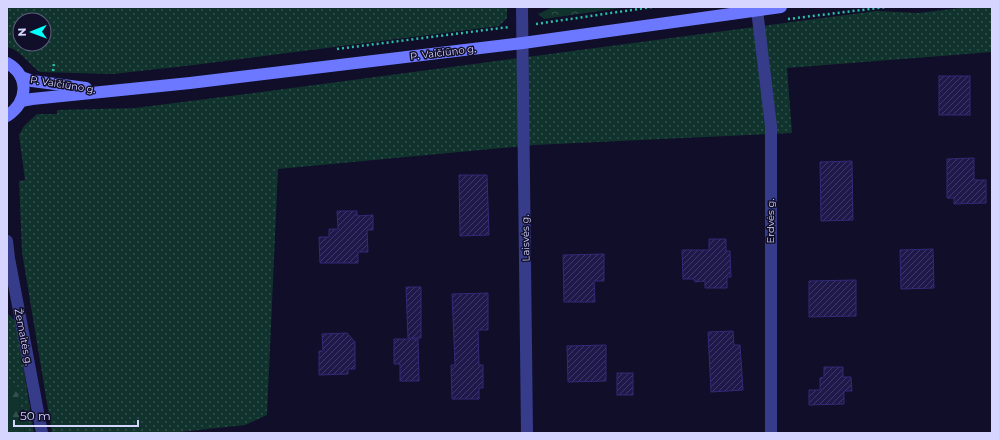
<svg xmlns="http://www.w3.org/2000/svg" width="999" height="440" font-family="Montserrat,sans-serif">
<style>
.grass{fill:url(#grass-dots);fill-rule:evenodd}
.forest{fill:url(#forest-firs)}
.park{fill:url(#park-crowns)}
.building{fill:url(#building-hatch);stroke:#312a78}
.lines{fill:none;stroke-linecap:round;stroke-linejoin:round}
.path{stroke:#28c1a7;stroke-width:2.5;stroke-dasharray:2 3;stroke-linecap:butt}
.street{stroke:#363c8a;stroke-width:12}
.secondary{stroke:#6c78ff;stroke-width:12}
.labels{text-anchor:middle;stroke-width:3;stroke-linejoin:round;paint-order:stroke}
.street-label{font-size:10px;fill:#d6d5ff;stroke:#100e28}
</style>
<defs>
<pattern id="grass-dots" width="8" height="8" patternUnits="userSpaceOnUse"><rect width="8" height="8" fill="#11332e"/><path d="M2 2h.1M6 6h.1" fill="none" stroke="#33504d" stroke-width="1.8" stroke-linecap="round"/></pattern>
<pattern id="forest-firs" width="22" height="20" patternUnits="userSpaceOnUse"><rect width="22" height="20" fill="#11332e"/><path d="M5 1l3.5 6h-7zM16 11l3.5 6h-7z" fill="#33504d"/></pattern>
<pattern id="park-crowns" width="20" height="18" patternUnits="userSpaceOnUse"><rect width="20" height="18" fill="#11332e"/><path d="M2 6a3 3 0 1 1 6 0M12 15a3 3 0 1 1 6 0" fill="none" stroke="#33504d"/></pattern>
<pattern id="building-hatch" width="6" height="6" patternUnits="userSpaceOnUse"><rect width="6" height="6" fill="#1e194a"/><path d="M-1 1l2-2M0 6l6-6M5 7l2-2" fill="none" stroke="#3e3a65"/></pattern>
</defs>
<rect width="100%" height="100%" fill="#100e28"/>
<g class="grass">
<path d="M 7,7 L 507,7 L 507,18 L 499,26 L 194,65 L 113,74 L 40,72 C 28,64 21,50 7,47 ZM 20,20 L 44,20 L 44,44 L 20,44 Z"/>
<polygon points="969,7 992,7 992,52 787,68 792,133 534,145 278,169 267,415 245,425 171,433 52,433 22,252 19,181 25,180 19,135 24,126 37,114 57,114 57,110 135,108 238,95 876,11 918,13"/>
<polygon points="7,313 16,321 34,433 25,433 17,388 7,384"/>
</g>
<polygon class="forest" points="7,384 17,387 25,433 7,433"/>
<polygon class="park" points="553,7 628,7 544,19 538,14"/>
<g class="building">
<rect x="939" y="76" width="31" height="39"/>
<polygon points="974,158 974,180 986,180 986,203 954,204 954,198 947,198 947,159"/>
<polygon points="852,161 853,220 821,221 820,162"/>
<polygon points="459,175 487,175 489,235 460,236"/>
<polygon points="337,211 357,211 357,216 373,215 373,230 367,230 368,252 358,252 358,263 320,263 319,237 329,237 329,229 338,229"/>
<polygon points="709,239 726,239 726,251 730,251 731,277 727,277 727,288 705,288 705,281 695,282 694,279 683,279 682,250 709,250"/>
<polygon points="933,249 934,288 901,289 900,250"/>
<polygon points="604,254 604,281 594,281 595,302 564,302 563,255"/>
<polygon points="856,280 856,316 809,317 809,281"/>
<polygon points="406,287 421,287 421,338 408,338"/>
<polygon points="488,293 488,330 478,330 479,365 483,365 483,388 479,388 479,399 452,399 451,365 455,365 452,294"/>
<polygon points="733,331 734,345 740,345 743,390 711,392 708,332"/>
<polygon points="347,333 355,342 355,369 348,369 348,374 319,375 319,351 323,351 322,334"/>
<polygon points="394,339 418,339 419,381 400,381 400,364 394,364"/>
<polygon points="606,345 606,381 568,382 567,346"/>
<polygon points="824,367 843,367 843,377 851,377 852,391 844,391 844,404 809,405 809,390 820,390 820,378 824,377"/>
<rect x="617" y="373" width="16" height="22"/>
</g>
<g class="lines">
<g class="path">
<polyline points="788,19 886,7"/>
<polyline points="536,24 652,7"/>
<polyline points="337,49 509,27"/>
<polyline points="53,71 54,63"/>
</g>
<g class="street">
<polyline points="522,7 527,433"/>
<polyline points="757,10 771,126 771,433"/>
<polyline points="7,241 9,258 42,433"/>
</g>
<g class="secondary">
<path d="M 7,63 C 30,76 28,102 7,116"/>
<polyline points="21,77 32,81 86,88"/>
<polyline points="21,101 32,99 190,83 523,43 781,7"/>
</g>
</g>
<g class="labels">
<g class="street-label">
<text transform="translate(443 52) rotate(-7)" y="4">P. Vaičiūno g.</text>
<text transform="translate(63 84) rotate(9)" y="4">P. Vaičiūno g.</text>
<text transform="translate(770 221) rotate(-90)" y="4">Erdvės g.</text>
<text transform="translate(525 238) rotate(-91)" y="4">Laisvės g.</text>
<text transform="translate(24 337) rotate(79)" y="4">Žemaitės g.</text>
</g>
</g>
<rect width="999" height="440" fill="none" stroke="#d6d5ff" stroke-width="16"/>
<g transform="translate(32 32) rotate(269)"><circle r="19" fill="#100e28" stroke="#5f5e7e"/>
<path d="M0-3L7 15L0 10L-7 15Z" fill="#01fffd"/>
<text y="-6" font-size="11" font-weight="bold" text-anchor="middle" fill="#d6d5ff">N</text>
</g>
<path d="M14 420v6h124v-6" fill="none" stroke="#d6d5ff" stroke-width="2"/>
<text x="20" y="420" font-size="12" fill="#d6d5ff" stroke="#100e28" stroke-width="3" paint-order="stroke">50 m</text>
</svg>
